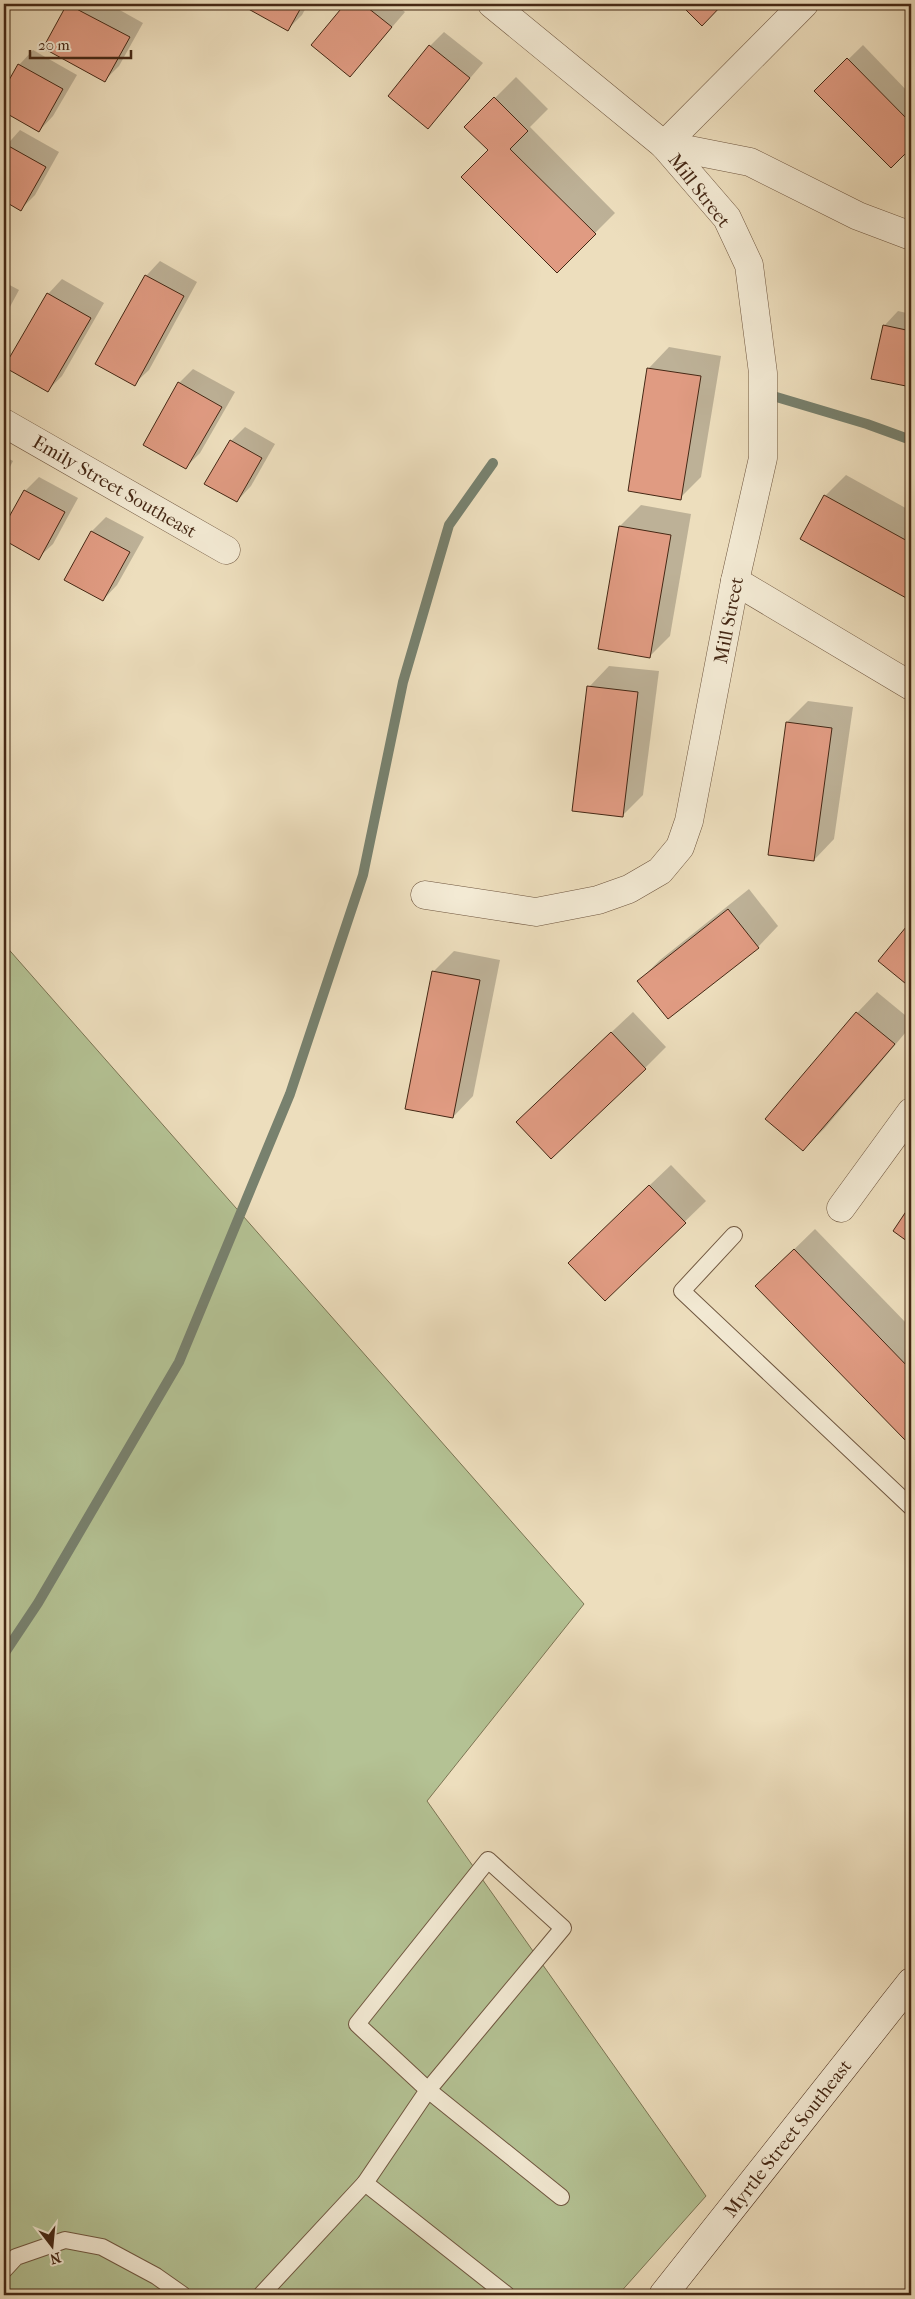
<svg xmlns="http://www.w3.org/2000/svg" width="915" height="2299" font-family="'IM FELL French Canon',serif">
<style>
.green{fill:#b4c294;stroke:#7c7554}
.shadow{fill:#0003}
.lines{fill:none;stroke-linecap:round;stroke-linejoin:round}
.stream{stroke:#78816e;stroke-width:10}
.building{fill:#e09b82;stroke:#452815}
.lane-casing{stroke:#6f563f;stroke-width:18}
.street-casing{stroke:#6f563f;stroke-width:29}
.secondary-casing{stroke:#452815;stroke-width:29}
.lane{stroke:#f3ead4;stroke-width:16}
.street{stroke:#f3ead4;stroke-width:28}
.secondary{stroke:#f3ead4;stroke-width:28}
.labels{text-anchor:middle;stroke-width:4;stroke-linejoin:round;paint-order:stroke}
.street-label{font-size:19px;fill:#452815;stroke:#f3ead4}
</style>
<rect width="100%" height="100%" fill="#eddebd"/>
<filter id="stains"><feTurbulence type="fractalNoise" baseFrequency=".004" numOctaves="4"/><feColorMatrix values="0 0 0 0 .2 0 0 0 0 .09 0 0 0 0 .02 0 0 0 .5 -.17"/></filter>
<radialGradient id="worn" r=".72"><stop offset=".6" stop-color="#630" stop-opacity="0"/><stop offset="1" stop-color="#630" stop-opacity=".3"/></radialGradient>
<polygon class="green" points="4,944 584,1604 427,1801 706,2196 618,2295 4,2295"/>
<g class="shadow">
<polygon points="68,4 109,4 143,23 119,66 105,80 44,47"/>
<polygon points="246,4 308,4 302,15 288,29 245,6"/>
<polygon points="346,4 395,4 405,12 350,76 312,45"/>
<polygon points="444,32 483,63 428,127 430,46"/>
<polygon points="863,45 911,95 911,147 891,167 816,91"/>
<polygon points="33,50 77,75 53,116 39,131 4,111 4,91 19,65"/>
<polygon points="516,77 548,109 530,127 615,213 557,271 490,150 466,127"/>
<polygon points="20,130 59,152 35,195 21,209 4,200 4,148"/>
<polygon points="160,261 197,282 149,370 134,384 146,276"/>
<polygon points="62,279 104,303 62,376 48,390 48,294"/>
<polygon points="4,282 19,290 4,318"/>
<polygon points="898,311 911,314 911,386 873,378 884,326"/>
<polygon points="669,347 721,356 701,477 680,498 629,490 649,368"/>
<polygon points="193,369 235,392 200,453 186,467 179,383"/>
<polygon points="245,427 275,444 251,486 237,501 231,441"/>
<polygon points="4,456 13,461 4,478"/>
<polygon points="846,475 911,511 911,594 908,597 825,496"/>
<polygon points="39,477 78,498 53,544 38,558 4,539 4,529 25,491"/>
<polygon points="641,505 691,514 670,636 649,657 599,648 620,526"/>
<polygon points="106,517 144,537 117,585 103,600 65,579 92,531"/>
<polygon points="609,666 659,671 643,795 622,816 589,687"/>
<polygon points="808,701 853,707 834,839 814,860 787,722"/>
<polygon points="749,889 778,926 758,947 639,981 660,960"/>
<polygon points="911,923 911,986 880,960"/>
<polygon points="454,951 500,960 473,1096 453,1117 433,972"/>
<polygon points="877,992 911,1020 911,1026 824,1129 803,1149 766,1119 857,1013"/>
<polygon points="633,1012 666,1047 645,1068 538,1101"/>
<polygon points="671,1165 706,1201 605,1299 590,1242"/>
<polygon points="815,1229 911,1328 911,1432 905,1438 778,1265"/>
</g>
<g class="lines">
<g class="stream">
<polyline points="773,396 867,424 911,440"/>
<polyline points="4,1654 38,1603 179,1362 290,1094 363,875 403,682 449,525 493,463"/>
</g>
</g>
<g class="building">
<polygon points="67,4 130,37 105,82 43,48"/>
<polygon points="244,4 303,4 288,31 243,6"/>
<polygon points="345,4 363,4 392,27 350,77 311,45"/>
<polygon points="680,4 723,4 702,26"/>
<polygon points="429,45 470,78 428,129 388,96"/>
<polygon points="847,58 911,123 911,148 891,168 814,91"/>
<polygon points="18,64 63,89 39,132 4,112 4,89"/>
<polygon points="494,97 528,131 510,149 596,234 557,273 461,177 488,150 464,127"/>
<polygon points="5,144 46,167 21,211 4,201"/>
<polygon points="145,275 184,296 135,386 95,364"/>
<polygon points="47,293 91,318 48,392 4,367"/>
<polygon points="883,325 911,331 911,387 871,379"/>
<polygon points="647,368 701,376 681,500 628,491"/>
<polygon points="178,382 222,407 186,469 143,445"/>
<polygon points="230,440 262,458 237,502 204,484"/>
<polygon points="24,490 65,512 39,560 4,540 4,526"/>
<polygon points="824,495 911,543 911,593 908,599 800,539"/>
<polygon points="619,526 671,535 650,658 598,649"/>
<polygon points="91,531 130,552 103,601 64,580"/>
<polygon points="587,686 638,692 623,817 572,811"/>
<polygon points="786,722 832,728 814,861 768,855"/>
<polygon points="728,909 759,948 668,1019 637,981"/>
<polygon points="911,921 911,988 878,961"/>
<polygon points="432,971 480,980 453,1118 405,1109"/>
<polygon points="856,1012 895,1044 803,1151 765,1119"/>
<polygon points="611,1032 646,1069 551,1159 516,1122"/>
<polygon points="649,1185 686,1223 605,1301 568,1263"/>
<polygon points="911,1204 911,1244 893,1231"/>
<polygon points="794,1249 911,1370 911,1434 905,1440 755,1286"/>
</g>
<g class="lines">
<g class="lane-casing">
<g id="lane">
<polyline points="734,1235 682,1291 911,1507"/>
<polyline points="365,2183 507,2295"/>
<polyline points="4,2270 16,2257 65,2240 102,2247 156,2276 183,2295"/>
<polyline points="261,2295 365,2183 428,2090 563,1928 488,1860 357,2024 428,2090 561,2197"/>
</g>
</g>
<g class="street-casing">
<g id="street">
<polyline points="664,145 750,162 858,216 911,236"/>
<polyline points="664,145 804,4"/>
<polyline points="4,423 226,550"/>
<polyline points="735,581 911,686"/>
<polyline points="425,895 536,912 598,900 629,889 660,871 680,847 689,821 735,581 763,458 763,373 749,265 727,218 664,145 492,4"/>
<polyline points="841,1208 911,1112"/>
</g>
</g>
<g class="secondary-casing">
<polyline id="secondary" points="663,2295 911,1982"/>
</g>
<use href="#lane" class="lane"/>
<use href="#street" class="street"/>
<use href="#secondary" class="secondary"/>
</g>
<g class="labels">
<g class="street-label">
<text transform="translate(700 190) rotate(52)" y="7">Mill Street</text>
<text transform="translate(115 486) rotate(30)" y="7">Emily Street Southeast</text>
<text transform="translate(728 620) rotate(-79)" y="7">Mill Street</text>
<text transform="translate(787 2138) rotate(-52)" y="7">Myrtle Street Southeast</text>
</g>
</g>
<rect width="915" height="2299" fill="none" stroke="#eddebd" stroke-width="20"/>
<rect x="5" y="5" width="905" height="2289" fill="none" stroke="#452815" stroke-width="2.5"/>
<rect x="10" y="10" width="895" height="2279" fill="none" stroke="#452815"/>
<g transform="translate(52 2246) rotate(164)" stroke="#f3ead4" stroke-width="4" paint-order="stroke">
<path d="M0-4L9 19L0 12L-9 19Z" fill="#452815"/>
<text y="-8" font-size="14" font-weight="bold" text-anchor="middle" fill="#452815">N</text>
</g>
<path d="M30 50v8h101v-8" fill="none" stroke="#452815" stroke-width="2.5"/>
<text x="38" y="50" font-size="15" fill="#452815" stroke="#f3ead4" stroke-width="4" paint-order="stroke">20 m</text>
<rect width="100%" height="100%" filter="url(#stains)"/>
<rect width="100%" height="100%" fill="url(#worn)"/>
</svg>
